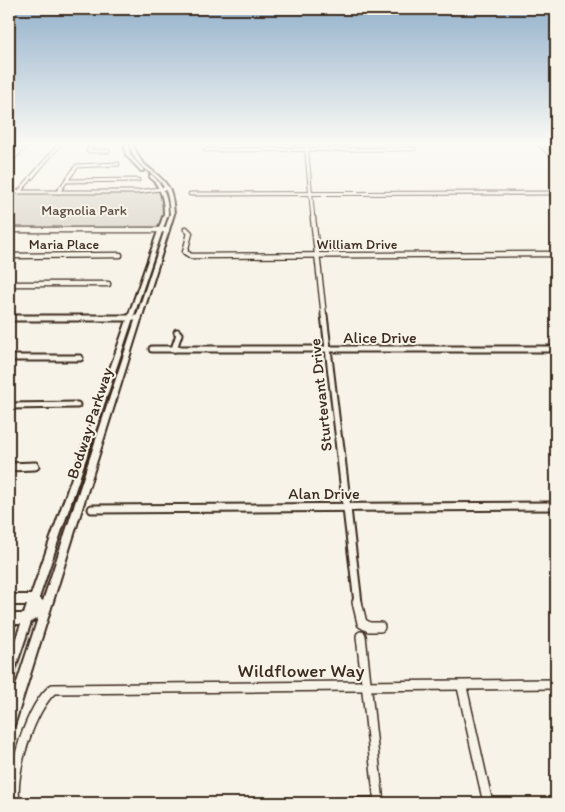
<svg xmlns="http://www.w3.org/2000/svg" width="565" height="812" font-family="Itim,sans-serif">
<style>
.green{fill:#dbd6cb;stroke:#8b8074}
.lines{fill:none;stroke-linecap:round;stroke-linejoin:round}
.minor-far4-casing{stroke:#3b2a1e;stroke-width:5}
.minor-far3-casing{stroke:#3b2a1e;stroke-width:7}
.minor-far2-casing{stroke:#3b2a1e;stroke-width:9}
.minor-far1-casing{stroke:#3b2a1e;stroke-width:11}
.minor-casing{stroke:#3b2a1e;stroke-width:12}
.tertiary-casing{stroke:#3b2a1e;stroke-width:4}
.secondary-casing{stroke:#3b2a1e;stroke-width:3}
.minor-far4{stroke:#f7f3e8;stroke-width:3}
.minor-far3{stroke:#f7f3e8;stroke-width:4.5}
.minor-far2{stroke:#f7f3e8;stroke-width:5}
.minor-far1{stroke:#f7f3e8;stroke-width:7}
.minor{stroke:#f7f3e8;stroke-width:9}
.tertiary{fill:#f7f3e8;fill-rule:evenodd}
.secondary{fill:#f7f3e8;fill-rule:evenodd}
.labels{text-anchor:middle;stroke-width:4;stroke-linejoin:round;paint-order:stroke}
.far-park-label{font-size:14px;fill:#5b4c41;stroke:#f7f3e8}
.far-street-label{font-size:14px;fill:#3b2a1e;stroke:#f7f3e8}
.street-label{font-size:16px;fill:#3b2a1e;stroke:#f7f3e8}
.near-street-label{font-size:19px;fill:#3b2a1e;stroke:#f7f3e8}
</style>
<rect width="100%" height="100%" fill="#f7f3e8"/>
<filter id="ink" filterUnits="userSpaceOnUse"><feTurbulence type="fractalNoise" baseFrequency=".02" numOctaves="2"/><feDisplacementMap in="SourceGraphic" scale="10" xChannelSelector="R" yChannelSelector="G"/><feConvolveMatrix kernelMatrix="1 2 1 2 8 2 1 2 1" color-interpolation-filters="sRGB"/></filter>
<g filter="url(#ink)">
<path class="green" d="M 160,191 C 167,199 165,214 162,224 L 155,227 L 9,228 L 9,193 Z"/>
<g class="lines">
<g class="minor-far4-casing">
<g id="minor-far4">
<polyline points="9,144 16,144"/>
<polyline points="93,144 88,151 108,151"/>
<polyline points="306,144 313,219"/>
<polyline points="205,150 414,149"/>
<polyline points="9,163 27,144"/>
<polyline points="66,181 138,180"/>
<polyline points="9,192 137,192 168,188"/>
<polyline points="19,192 60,144"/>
<polyline points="58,192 77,166 118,164"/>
<polyline points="190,194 556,193"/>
</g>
</g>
<g class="minor-far3-casing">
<g id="minor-far3">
<polyline points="313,218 324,316"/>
<polyline points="186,229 190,233 185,252 191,256 556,254"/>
<polyline points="9,230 167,230"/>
<polyline points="9,256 120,255"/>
<polyline points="9,284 108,284"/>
</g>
</g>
<g class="minor-far2-casing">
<g id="minor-far2">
<polyline points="324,315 339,441"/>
<polyline points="9,318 139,318"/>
<polyline points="177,332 179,334 174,349 556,349"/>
<polyline points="152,349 174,349"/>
<polyline points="9,358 80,358"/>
<polyline points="9,406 77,405"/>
</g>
</g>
<g class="minor-far1-casing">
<g id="minor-far1">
<polyline points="339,440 358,603"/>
<polyline points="9,467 35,466"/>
<polyline points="92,509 556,506"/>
</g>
</g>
<g class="minor-casing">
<g id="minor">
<polyline points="357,602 362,623 369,627 380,627"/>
<polyline points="361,636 379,803"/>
<polyline points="462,687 488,803"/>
<path d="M 19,803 L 15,801 C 10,773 31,707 53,689 L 556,684"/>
<polyline points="329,803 379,802"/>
</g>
</g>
<g class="tertiary-casing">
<g id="tertiary">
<polygon points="125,144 129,144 130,155 143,169 143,171 141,171 126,155"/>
<path d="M 130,144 L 134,144 C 138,168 157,169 168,187 C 173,195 173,205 174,214 L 15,723 L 13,727 L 9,729 L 9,707 L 38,618 L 31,622 L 14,672 L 13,676 L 9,677 L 9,658 L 21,624 L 9,624 L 9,614 L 24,614 L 27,605 L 9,605 L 9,595 L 31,595 L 164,214 C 164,199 161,187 150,177 L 150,175 L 152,175 C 164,186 168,198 168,214 L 39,598 L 43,601 L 170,214 C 169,205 169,195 164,187 C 153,169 134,169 130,144 Z"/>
</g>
</g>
<g class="secondary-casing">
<polygon id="secondary" points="537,144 541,144 556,158 556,161"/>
</g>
<use href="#minor-far4" class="minor-far4"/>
<use href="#minor-far3" class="minor-far3"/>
<use href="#minor-far2" class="minor-far2"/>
<use href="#minor-far1" class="minor-far1"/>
<use href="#minor" class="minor"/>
<use href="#tertiary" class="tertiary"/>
<use href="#secondary" class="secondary"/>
</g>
</g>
<linearGradient id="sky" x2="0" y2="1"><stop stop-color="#93b1cb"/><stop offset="0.56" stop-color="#fbfaf5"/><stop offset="1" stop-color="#fbfaf5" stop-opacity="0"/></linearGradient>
<rect width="565" height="257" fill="url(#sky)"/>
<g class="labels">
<g class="far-park-label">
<text x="84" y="215">Magnolia Park</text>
</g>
<g class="far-street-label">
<text x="64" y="249">Maria Place</text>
<text x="357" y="249">William Drive</text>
</g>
<g class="street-label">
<text x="380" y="343">Alice Drive</text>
<text transform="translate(320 395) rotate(-96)" y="6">Sturtevant Drive</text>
<text transform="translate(89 423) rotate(-72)" y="6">Bodway Parkway</text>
<text x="324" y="499">Alan Drive</text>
</g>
<g class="near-street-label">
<text x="301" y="677">Wildflower Way</text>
</g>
</g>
<rect width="565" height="812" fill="none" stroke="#f7f3e8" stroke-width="30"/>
<rect x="15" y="15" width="535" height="782" fill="none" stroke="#3b2a1e" stroke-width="2" filter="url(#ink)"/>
</svg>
